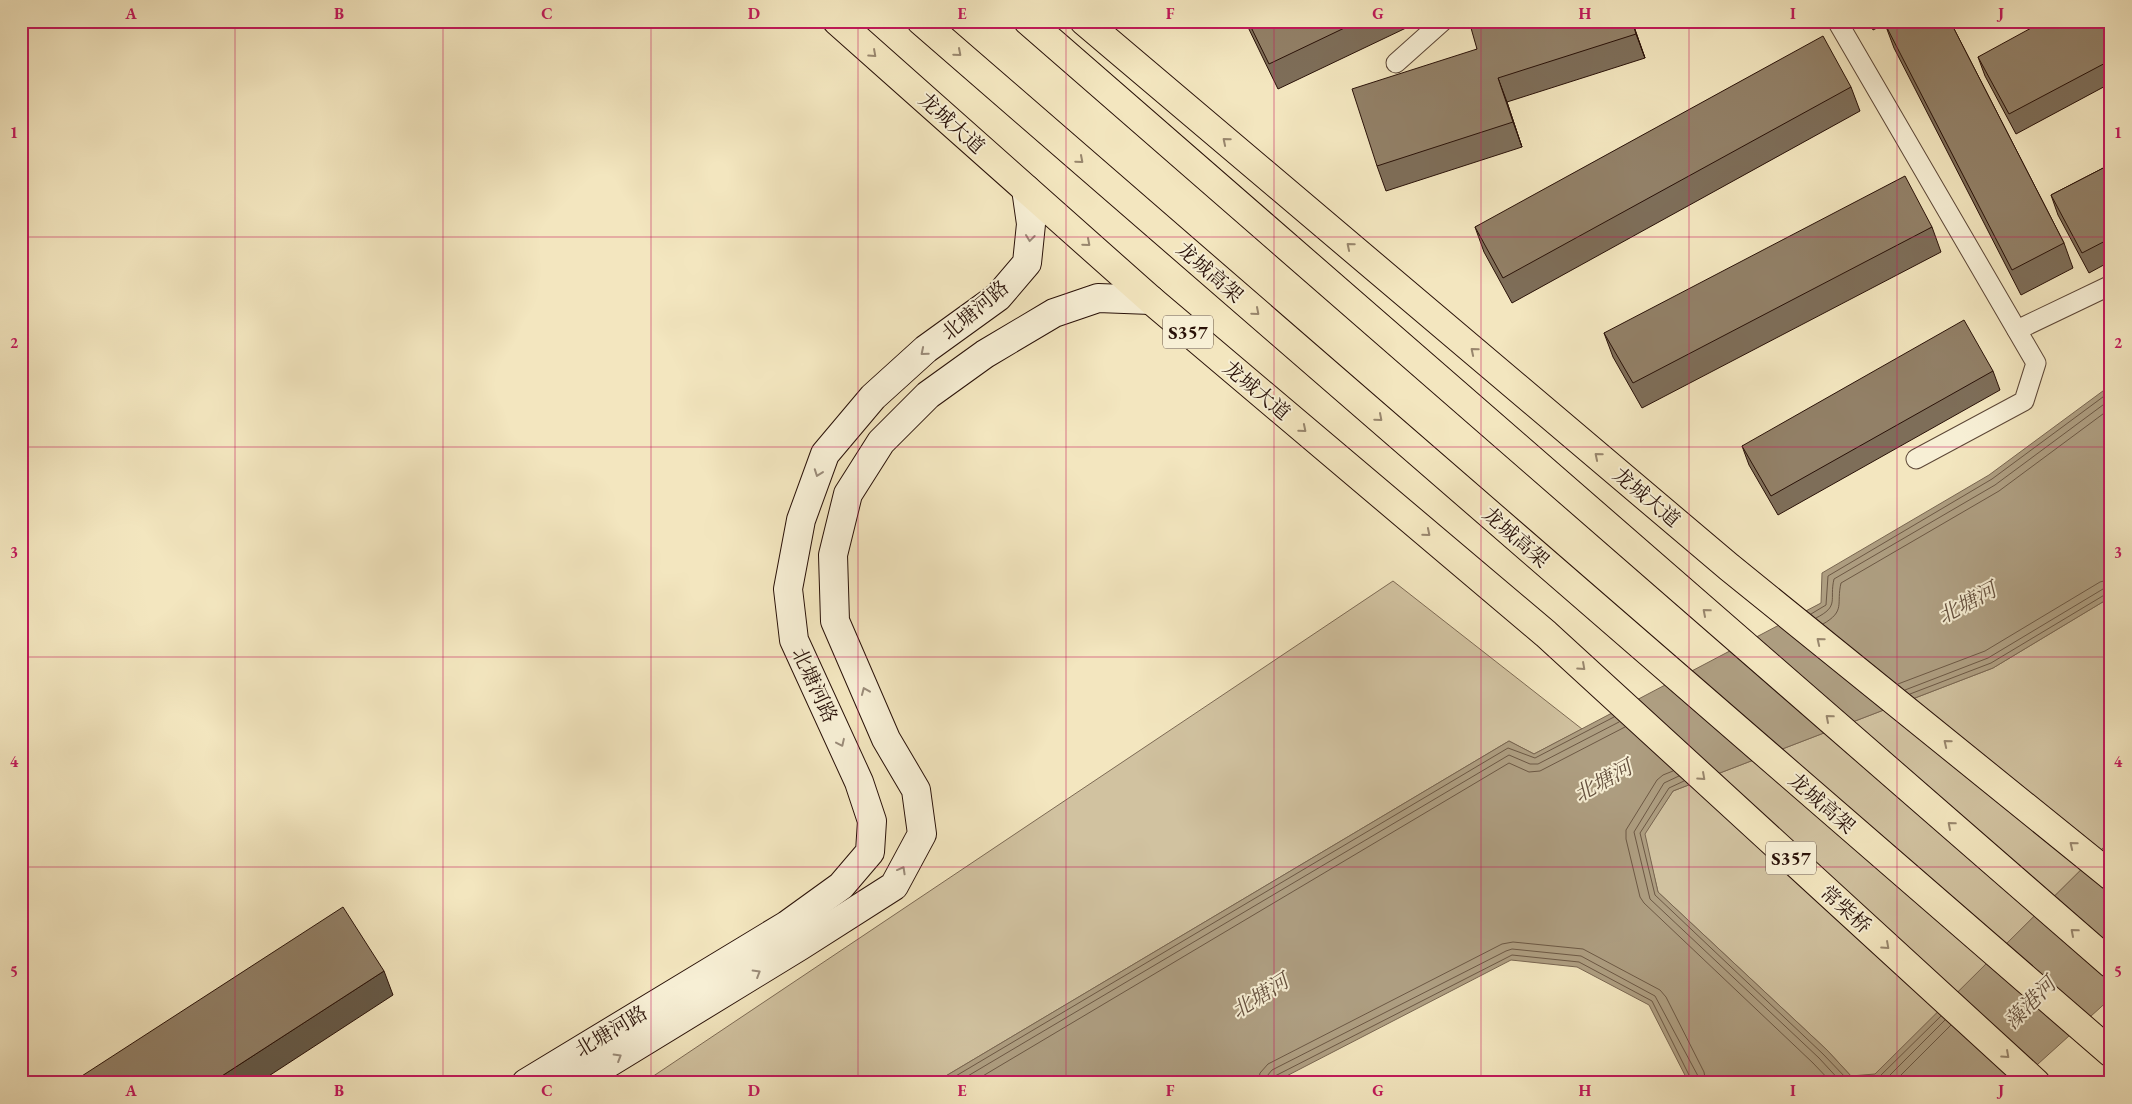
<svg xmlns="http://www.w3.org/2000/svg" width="2132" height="1104" font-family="'EB Garamond','Noto Serif SC',serif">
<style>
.green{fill:#d1c2a0;stroke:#7d6a54}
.water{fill:#ae9e81;stroke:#796651}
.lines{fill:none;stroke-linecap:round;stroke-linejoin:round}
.shore{stroke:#6c5844;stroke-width:1}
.lane-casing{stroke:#5c4636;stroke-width:21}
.secondary-casing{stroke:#291108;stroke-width:30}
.primary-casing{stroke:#291108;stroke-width:30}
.highway-casing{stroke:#291108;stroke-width:30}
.lane{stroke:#f7efd5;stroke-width:19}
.secondary{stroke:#f7efd5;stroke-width:28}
.primary{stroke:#f3e6bf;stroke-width:28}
.highway{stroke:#f3e6bf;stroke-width:28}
.wall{fill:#7e6e59;stroke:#291108}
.shaded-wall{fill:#665a48;stroke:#291108}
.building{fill:#928067;stroke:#291108}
.oneway{stroke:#98866d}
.oneway2{stroke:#9a8b79}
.grid{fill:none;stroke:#c2185b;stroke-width:1;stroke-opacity:0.55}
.labels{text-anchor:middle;stroke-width:4;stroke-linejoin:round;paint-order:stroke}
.shield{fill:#f7efd5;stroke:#675446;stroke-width:1}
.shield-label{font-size:19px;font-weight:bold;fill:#291108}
.street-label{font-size:20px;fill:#291108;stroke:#f7efd5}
.water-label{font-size:21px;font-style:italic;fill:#65503e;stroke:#f7efd5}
.neatline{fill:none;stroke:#c2185b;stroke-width:2}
.grid-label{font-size:16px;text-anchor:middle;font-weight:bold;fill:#c2185b}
</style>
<rect width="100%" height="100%" fill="#f3e6bf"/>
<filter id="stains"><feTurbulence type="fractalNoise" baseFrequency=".004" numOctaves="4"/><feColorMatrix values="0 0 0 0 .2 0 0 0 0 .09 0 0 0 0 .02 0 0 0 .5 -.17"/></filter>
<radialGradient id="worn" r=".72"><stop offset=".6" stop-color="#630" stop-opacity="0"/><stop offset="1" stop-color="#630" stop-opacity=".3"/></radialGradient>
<g class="green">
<polygon points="1393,581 1582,729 1534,754 1509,741 934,1083 643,1083"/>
<polygon points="2111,597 2111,840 1875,1075 1851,1076 1827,1050 1658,892 1644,834 1673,791 1993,668"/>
</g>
<polygon class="water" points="2111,385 2111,597 1993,668 1673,791 1645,834 1658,892 1827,1050 1851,1076 1875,1074 2111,840 2111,998 2017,1083 1689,1083 1649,1005 1577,967 1511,960 1273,1083 934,1083 1509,741 1534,754 1821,603 1822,573 1989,475"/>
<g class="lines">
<g class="shore">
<polyline points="1811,614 1826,605 1828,576 1992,479 2111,391"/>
<path d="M 1816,618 C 1840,606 1829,600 1834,579 L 1995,485 L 2111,399"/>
<path d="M 1823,624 C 1846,611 1836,604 1841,583 L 1999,491 L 2111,408"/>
<polyline points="1898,684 1985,651 2100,582 2111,579"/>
<polyline points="1905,690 1988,658 2103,589 2111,587"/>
<polyline points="1910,694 1991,663 2106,594 2111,593"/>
<polyline points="1673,771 1663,775 1657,780 1626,830 1626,839 1640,897 1644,903 1813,1063 1832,1083"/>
<polyline points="1679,776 1664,783 1634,832 1650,899 1819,1058 1842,1083"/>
<polyline points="1684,781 1669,788 1640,833 1655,895 1823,1054 1847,1079 1851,1081 1878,1078 1941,1016"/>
<polyline points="944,1083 1508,748 1535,758 1614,717"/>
<polyline points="956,1083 1509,755 1530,764 1538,764 1619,722"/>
<polyline points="971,1083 1509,763 1529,772 1540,771 1625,727"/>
<polyline points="1258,1083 1260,1073 1268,1064 1502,944 1513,942 1583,949 1660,990 1666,997 1704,1072 1706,1083"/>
<polyline points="1266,1083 1267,1076 1272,1070 1506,951 1512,949 1581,956 1655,996 1698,1076 1699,1083"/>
<polyline points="1272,1083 1275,1076 1512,955 1579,962 1652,1001 1693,1083"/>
<polyline points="1882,1083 1945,1020"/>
<polyline points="1893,1083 1951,1025"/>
</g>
<g class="lane-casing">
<g id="lane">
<polyline points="1837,21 2036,363 2024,401 1916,459"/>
<polyline points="1396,63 1443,21"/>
<polyline points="2017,330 2111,285"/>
</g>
</g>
<g class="secondary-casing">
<g id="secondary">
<polyline points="526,1083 787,925 841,886 870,852 872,821 859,782 794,640 788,589 801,520 825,454 873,397 926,349 998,297 1027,263 1031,224 1026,189"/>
<polyline points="576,1083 800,946 894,886 922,834 916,790 886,739 835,621 833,555 848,494 881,442 928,395 985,354 1054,313 1098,298 1151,300"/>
</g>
</g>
<g class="primary-casing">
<g id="primary">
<polyline points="837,21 1151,300 1546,634 2036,1083"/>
<polyline points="1084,21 1729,567 2111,876"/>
</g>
</g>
<g class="highway-casing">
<g id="highway">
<polyline points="921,21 2111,1053"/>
<polyline points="1028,21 2111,964"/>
</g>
</g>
<use href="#lane" class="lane"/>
<use href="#secondary" class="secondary"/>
<use href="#primary" class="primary"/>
<use href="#highway" class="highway"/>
</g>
<g class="wall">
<polygon points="1245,21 1404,21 1406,28 1278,89"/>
<polygon points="1493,21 1632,21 1645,58 1507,102 1522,147 1386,191 1377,166 1477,49"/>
<polygon points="1869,21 1950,21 2064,243 2073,268 2021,295 1894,48 1885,24 1873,30"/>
<polygon points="2111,21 2111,83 2016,134 1985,76 1978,57"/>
<polygon points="1851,87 1860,111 1512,303 1484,252 1475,227"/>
<polygon points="2111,164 2111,261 2089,273 2058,215 2051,195"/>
<polygon points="1932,227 1941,252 1642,408 1613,357 1604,333"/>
<polygon points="1993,371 2000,390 1778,515 1749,465 1742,446"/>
</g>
<g class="shaded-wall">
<polygon points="1632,21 1645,58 1636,34"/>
<polygon points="1498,78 1507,102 1522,147 1513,122"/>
<polygon points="384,971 393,995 258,1083 211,1083"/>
</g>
<g class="building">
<polygon points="1248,21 1359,21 1269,64"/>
<polygon points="1493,21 1632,21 1636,34 1498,78 1513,122 1377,166 1352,89 1477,49 1471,28"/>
<polygon points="1890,21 1950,21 2064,243 2012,270 1885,24"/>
<polygon points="2044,21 2111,21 2111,60 2009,114 1978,57"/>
<polygon points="1823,36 1851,87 1503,278 1475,227"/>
<polygon points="2111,164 2111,238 2082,253 2051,195"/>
<polygon points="1905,176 1932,227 1633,383 1604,333"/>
<polygon points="1964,320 1993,371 1771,496 1742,446"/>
<polygon points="343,907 384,971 211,1083 71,1083"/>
</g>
<defs><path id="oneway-chevron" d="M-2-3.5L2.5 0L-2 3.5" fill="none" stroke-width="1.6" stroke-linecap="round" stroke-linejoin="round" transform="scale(1.25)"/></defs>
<g class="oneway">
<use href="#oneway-chevron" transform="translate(958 53) rotate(41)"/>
<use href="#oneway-chevron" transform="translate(873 54) rotate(42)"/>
<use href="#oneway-chevron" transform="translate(1226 141) rotate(-140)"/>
<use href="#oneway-chevron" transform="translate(1080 160) rotate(41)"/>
<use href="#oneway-chevron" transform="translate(1087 243) rotate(41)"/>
<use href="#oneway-chevron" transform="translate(1350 246) rotate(-140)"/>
<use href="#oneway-chevron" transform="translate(1256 312) rotate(41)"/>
<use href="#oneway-chevron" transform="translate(1474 351) rotate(-140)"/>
<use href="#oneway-chevron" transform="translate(1379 418) rotate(41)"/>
<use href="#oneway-chevron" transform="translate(1303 429) rotate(40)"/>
<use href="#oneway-chevron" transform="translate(1598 456) rotate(-140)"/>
<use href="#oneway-chevron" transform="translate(1427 533) rotate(40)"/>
<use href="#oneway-chevron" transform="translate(1706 612) rotate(-139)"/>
<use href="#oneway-chevron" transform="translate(1820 641) rotate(-141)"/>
<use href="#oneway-chevron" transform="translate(1582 667) rotate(42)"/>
<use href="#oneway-chevron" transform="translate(1829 718) rotate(-139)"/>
<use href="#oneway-chevron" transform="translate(1947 743) rotate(-141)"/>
<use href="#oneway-chevron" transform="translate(1702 777) rotate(42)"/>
<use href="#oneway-chevron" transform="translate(1951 825) rotate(-139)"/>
<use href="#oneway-chevron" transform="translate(2073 845) rotate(-141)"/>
<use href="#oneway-chevron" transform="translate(2074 932) rotate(-139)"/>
<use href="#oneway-chevron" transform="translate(1886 946) rotate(42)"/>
<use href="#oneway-chevron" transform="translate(2006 1055) rotate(42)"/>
</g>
<g class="oneway2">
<use href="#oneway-chevron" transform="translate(1030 238) rotate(97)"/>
<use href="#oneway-chevron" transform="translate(924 352) rotate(140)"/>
<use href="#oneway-chevron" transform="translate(818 473) rotate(110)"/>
<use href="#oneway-chevron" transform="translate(865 691) rotate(-113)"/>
<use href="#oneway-chevron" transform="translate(841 743) rotate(65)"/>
<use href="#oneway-chevron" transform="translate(902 870) rotate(-61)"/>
<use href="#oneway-chevron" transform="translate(757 973) rotate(-31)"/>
<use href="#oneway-chevron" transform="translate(618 1057) rotate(-31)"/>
</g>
<path class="grid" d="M 235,21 L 235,1083M 443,21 L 443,1083M 651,21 L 651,1083M 858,21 L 858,1083M 1066,21 L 1066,1083M 1274,21 L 1274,1083M 1481,21 L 1481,1083M 1689,21 L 1689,1083M 1897,21 L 1897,1083M 21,237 L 2111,237M 21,447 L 2111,447M 21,657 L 2111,657M 21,867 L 2111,867"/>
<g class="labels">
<g class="shield">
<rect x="1163" y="315.5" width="50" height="33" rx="4"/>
<rect x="1766" y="841.5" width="50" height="33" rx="4"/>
</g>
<g class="shield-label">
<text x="1188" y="339">S357</text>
<text x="1791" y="865">S357</text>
</g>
<g class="street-label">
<text transform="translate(952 123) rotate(42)" y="7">龙城大道</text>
<text transform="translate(1210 272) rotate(41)" y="7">龙城高架</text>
<text transform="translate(975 310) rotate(-40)" y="7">北塘河路</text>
<text transform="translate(1257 390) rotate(40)" y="7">龙城大道</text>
<text transform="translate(1647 497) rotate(40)" y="7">龙城大道</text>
<text transform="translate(1516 537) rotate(41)" y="7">龙城高架</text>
<text transform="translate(815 685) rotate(65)" y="7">北塘河路</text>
<text transform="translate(1822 803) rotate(41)" y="7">龙城高架</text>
<text transform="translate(1846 909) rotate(42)" y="7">常柴桥</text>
<text transform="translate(611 1031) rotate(-31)" y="7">北塘河路</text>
</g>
<g class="water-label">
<text transform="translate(1967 603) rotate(-28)" y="7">北塘河</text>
<text transform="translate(1603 781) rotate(-29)" y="7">北塘河</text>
<text transform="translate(1260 996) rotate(-32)" y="7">北塘河</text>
<text transform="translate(2030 1003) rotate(-45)" y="7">藻港河</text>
</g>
</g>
<rect width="2132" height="1104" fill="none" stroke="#f3e6bf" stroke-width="55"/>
<rect x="28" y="28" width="2076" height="1048" class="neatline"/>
<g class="grid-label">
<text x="131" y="19">A</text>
<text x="339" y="19">B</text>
<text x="547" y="19">C</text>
<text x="754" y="19">D</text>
<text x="962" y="19">E</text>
<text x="1170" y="19">F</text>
<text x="1378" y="19">G</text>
<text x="1585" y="19">H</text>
<text x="1793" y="19">I</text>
<text x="2001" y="19">J</text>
<text x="14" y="138">1</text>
<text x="2118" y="138">1</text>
<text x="14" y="348">2</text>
<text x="2118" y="348">2</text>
<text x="14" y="558">3</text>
<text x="2118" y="558">3</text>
<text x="14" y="767">4</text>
<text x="2118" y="767">4</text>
<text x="14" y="977">5</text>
<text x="2118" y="977">5</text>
<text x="131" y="1096">A</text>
<text x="339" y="1096">B</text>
<text x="547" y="1096">C</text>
<text x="754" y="1096">D</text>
<text x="962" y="1096">E</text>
<text x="1170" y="1096">F</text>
<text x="1378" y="1096">G</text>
<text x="1585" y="1096">H</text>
<text x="1793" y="1096">I</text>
<text x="2001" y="1096">J</text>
</g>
<rect width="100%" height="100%" filter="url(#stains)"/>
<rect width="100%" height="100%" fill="url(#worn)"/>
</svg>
